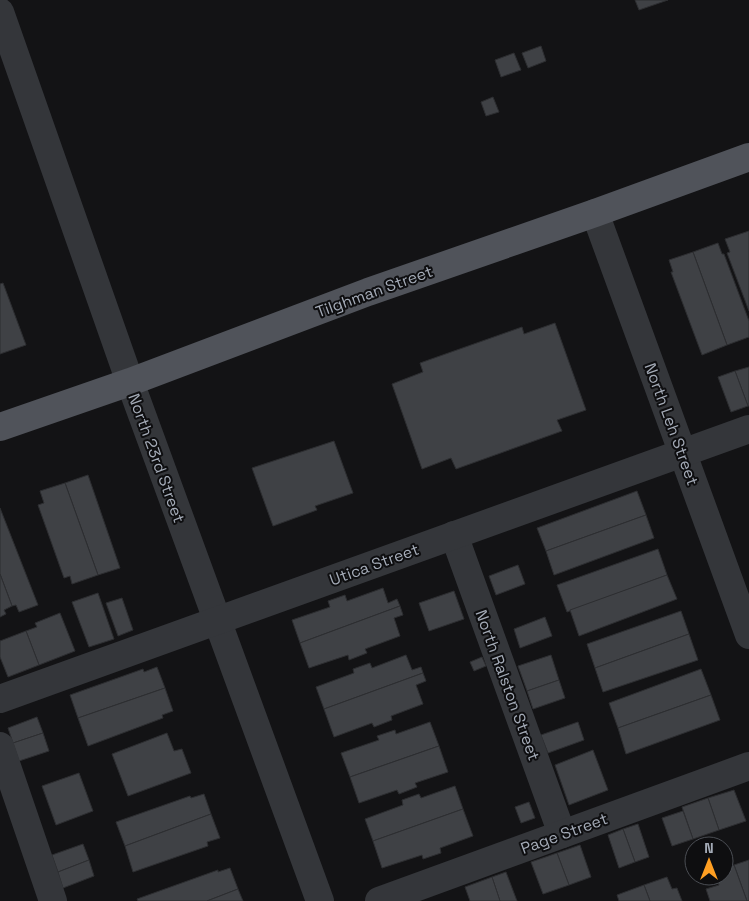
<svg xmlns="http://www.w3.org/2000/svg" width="749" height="901" font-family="'Space Grotesk',sans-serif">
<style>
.building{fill:#3f4145;stroke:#2d2e31}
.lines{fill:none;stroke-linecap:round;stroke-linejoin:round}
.minor{stroke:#34363a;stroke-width:28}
.major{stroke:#50535a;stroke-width:28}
.labels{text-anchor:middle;stroke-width:4;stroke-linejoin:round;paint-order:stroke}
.street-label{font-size:16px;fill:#a4abb7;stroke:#0e0e10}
</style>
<rect width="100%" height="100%" fill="#131315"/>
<g class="building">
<polygon points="635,0 668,0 639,10"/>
<polygon points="541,46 546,61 528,68 522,53"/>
<polygon points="514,53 521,70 501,77 495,60"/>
<polygon points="493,97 499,112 486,116 481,102"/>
<polygon points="749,231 749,311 727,253 730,252 725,239"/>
<polygon points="718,243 722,254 724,254 749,321 749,337 727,345 693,252"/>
<polygon points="693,252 727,345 702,355 671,272 673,272 669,260"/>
<polygon points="3,283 26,345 0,354 0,284"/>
<polygon points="555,323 586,410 557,420 562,431 456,469 451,458 422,469 392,384 423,372 420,363 522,327 524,334"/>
<polygon points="749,367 749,406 748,406 735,371"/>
<polygon points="735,371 748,406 731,412 718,377"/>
<polygon points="334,441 353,493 315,506 317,510 273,526 252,468"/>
<polygon points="88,475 120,568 98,575 65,483"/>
<polygon points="65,483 98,575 72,584 70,576 64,578 38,505 44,503 40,491"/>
<polygon points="637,491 646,515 546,551 537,528"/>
<polygon points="0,508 38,605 19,612 16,605 12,606 0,574"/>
<polygon points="646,515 654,538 554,575 546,551"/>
<polygon points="658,549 667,575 567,612 557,585"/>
<polygon points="518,565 525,584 496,595 489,576"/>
<polygon points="0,574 12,606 4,610 6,614 0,617"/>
<polygon points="667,575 677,599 579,636 570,610"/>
<polygon points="383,588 388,603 397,599 400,606 300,643 292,620 330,607 328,601 345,595 347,601"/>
<polygon points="454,591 464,619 429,631 419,603"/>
<polygon points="98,593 114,639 89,647 72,602"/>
<polygon points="122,598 133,630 118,636 106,603"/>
<polygon points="400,606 403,615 394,618 400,636 365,649 367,653 349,660 348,655 309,668 300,643"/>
<polygon points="681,611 689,634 595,668 587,644"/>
<polygon points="60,613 75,651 39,665 26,631 37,627 35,623"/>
<polygon points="545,617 552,636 520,648 514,629"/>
<polygon points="26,631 39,665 8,677 0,657 0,641"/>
<polygon points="689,634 698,660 603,692 595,668"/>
<polygon points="406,655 412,670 421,667 423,673 324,709 316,687 354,673 353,669 370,663 372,668"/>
<polygon points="551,655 559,680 527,691 518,666"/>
<polygon points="482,657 486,666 474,671 470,662"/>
<polygon points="157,667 165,688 78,718 70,695 143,669 144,672"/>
<polygon points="701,669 711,695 618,728 609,703"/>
<polygon points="423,673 426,681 416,685 423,704 391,716 392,720 374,727 372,723 334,737 324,709"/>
<polygon points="559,680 565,698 533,709 527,691"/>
<polygon points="165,688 173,711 162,715 163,718 88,746 78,718"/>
<polygon points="711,695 720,720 626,754 618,728"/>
<polygon points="37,717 43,733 13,743 8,728"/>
<polygon points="430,722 439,746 350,777 341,753 379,740 377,736 395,730 396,734"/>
<polygon points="578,722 584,740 548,753 541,735"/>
<polygon points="43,733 49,751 19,761 13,743"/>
<polygon points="167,733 174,751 182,749 191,773 128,796 112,754"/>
<polygon points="439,746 448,772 415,783 417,787 399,794 397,790 359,803 350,777"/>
<polygon points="593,750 608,790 569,805 555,765"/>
<polygon points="79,773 93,811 56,825 42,786"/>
<polygon points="455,786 463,809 373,841 365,819 403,805 402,800 419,794 421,798"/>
<polygon points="734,790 746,821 719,830 708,798"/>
<polygon points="204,794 211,814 125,846 116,822 190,796 191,798"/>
<polygon points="708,798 719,830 693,839 682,807"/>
<polygon points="529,802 535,818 521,823 515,807"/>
<polygon points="463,809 473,836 440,848 441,853 423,859 422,855 382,868 373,841"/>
<polygon points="683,811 693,839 672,846 662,818"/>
<polygon points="211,814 220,838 207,842 208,846 133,872 125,846"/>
<polygon points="638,824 649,857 635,862 623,829"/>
<polygon points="623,829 635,862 619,868 608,835"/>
<polygon points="83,844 89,860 58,872 52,855"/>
<polygon points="580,845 591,877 569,885 557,853"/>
<polygon points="557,853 569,885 543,894 531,862"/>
<polygon points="89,860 94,876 63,888 58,872"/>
<polygon points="749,860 749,901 747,901 734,865"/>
<polygon points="734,865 747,901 710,901 706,889 719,885 716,876 724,876 724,869"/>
<polygon points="230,868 238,889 207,901 138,901 137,899 218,870 218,872"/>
<polygon points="506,872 517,901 500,901 492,877"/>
<polygon points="492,877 500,901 470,901 465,887"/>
<polygon points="667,877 672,889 677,888 682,901 650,901 644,885"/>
<polygon points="644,885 650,901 619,901 617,895"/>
<polygon points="238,889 243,901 207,901"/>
</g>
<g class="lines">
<g class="minor">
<polyline points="0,12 130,382 320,901"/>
<polyline points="595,213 749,635"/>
<polyline points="454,535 562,834"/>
<polyline points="0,699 749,429"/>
<polyline points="0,746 53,901"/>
<polyline points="379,901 749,766"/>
</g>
<polyline class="major" points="0,427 130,382 368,292 595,213 749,157"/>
</g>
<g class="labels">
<g class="street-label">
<text transform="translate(374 291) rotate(-20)" y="6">Tilghman Street</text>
<text transform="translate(672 424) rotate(70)" y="6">North Leh Street</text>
<text transform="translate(157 458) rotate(70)" y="6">North 23rd Street</text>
<text transform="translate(374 564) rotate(-20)" y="6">Utica Street</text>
<text transform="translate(508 685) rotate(70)" y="6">North Ralston Street</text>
<text transform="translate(564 833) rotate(-20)" y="6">Page Street</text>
</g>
</g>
<g transform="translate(709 861)"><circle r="24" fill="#0e0e10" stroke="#4a4d53"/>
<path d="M0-4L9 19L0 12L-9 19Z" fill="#ff9f22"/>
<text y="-8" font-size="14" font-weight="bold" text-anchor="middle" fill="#a4abb7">N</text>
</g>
</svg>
